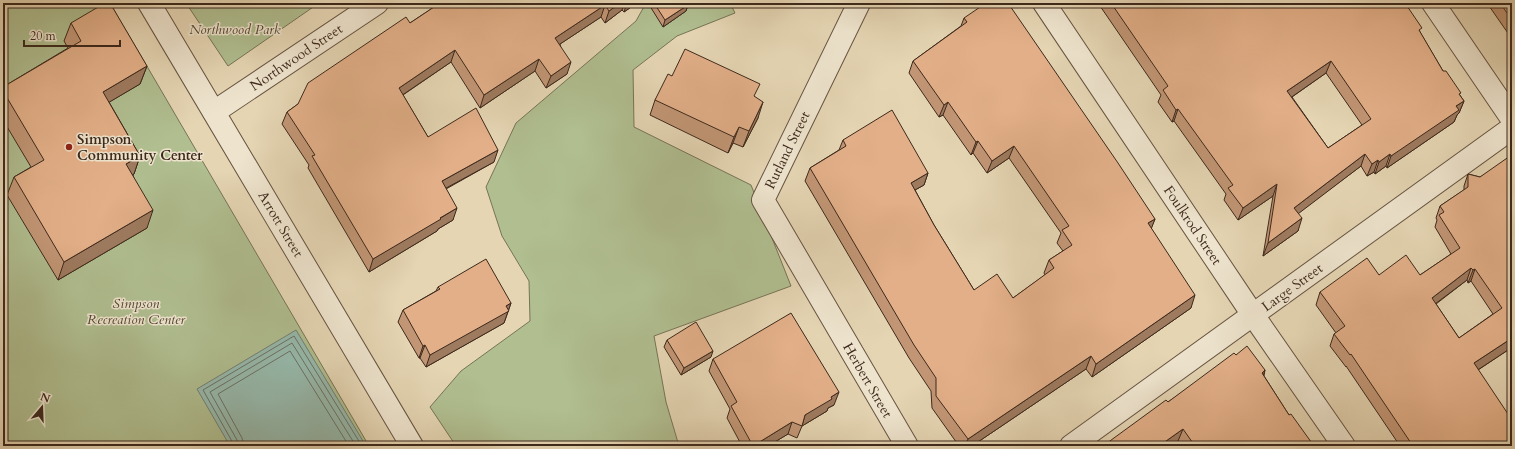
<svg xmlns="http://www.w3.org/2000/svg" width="1515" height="449" font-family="Cardo,serif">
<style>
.green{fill:#b0be90;stroke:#767456}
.water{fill:#96b9ac;stroke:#727f72}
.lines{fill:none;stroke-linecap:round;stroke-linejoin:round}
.shore{stroke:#6a7164;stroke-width:1}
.minor-casing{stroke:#675442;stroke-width:24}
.minor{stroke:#eee4ce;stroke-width:22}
.wall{fill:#c29675;stroke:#3d291c;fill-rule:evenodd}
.shaded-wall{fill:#9e7a5f;stroke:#3d291c}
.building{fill:#e2af88;stroke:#3d291c;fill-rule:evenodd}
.poi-dot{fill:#8f2418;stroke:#eee4ce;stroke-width:1.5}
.labels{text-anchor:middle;stroke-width:3;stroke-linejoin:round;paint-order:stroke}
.park-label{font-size:14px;font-style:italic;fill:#544733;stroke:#eee4ce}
.street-label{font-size:14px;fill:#3d291c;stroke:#eee4ce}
.poi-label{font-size:14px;font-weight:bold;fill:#3d291c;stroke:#eee4ce;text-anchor:start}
</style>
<rect width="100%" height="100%" fill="#e5d5b3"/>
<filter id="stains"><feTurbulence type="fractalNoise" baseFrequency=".005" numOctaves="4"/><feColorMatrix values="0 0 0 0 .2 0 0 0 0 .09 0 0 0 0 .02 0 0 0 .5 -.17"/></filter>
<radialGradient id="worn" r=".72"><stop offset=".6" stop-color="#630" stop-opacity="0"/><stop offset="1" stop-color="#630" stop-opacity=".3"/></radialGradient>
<g class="green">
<polygon points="4,3 110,3 369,446 3,446 3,6"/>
<polygon points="186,3 319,3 228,66"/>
<polygon points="646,3 730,3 735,13 677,36 633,70 634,127 751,185 791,286 654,336 666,402 679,446 456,446 430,407 461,371 530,321 529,281 502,236 486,187 516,123 636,21"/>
</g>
<polygon class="water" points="296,330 366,446 230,446 197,389"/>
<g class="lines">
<g class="shore">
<polyline points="233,446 233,443 203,390 294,336 362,446"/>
<polyline points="238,446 237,440 210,392 292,343 356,446"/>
<polyline points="244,446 242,438 218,394 290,351 349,446"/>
</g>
<g class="minor-casing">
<g id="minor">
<polyline points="149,3 412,446"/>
<polyline points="859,3 763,200 907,446"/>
<polyline points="1044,3 1253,315 1344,446"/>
<polyline points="1433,3 1512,119"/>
<polyline points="214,112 377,3"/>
<polyline points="1071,446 1512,128"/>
</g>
</g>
<use href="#minor" class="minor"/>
</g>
<g class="wall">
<polygon points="440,3 637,3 624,12 622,10 605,23 601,17 560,44 567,74 546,88 535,71 480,108 451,62 403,95 428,137 494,162 446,189 453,220 438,229 437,231 369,272 308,168 309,165 282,124 287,112 410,23"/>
<polygon points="648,3 687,3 688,5 686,11 663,27"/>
<polygon points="791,3 800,3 798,6"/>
<path d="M 1098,3 L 1405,3 L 1420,32 L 1443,71 L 1464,101 L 1459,113 L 1457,115 L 1454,122 L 1387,168 L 1386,166 L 1375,174 L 1374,172 L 1367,176 L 1361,166 L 1298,213 L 1298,231 L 1263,256 L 1273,196 L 1238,220 L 1224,200 L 1226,194 L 1174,121 L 1172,122 L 1158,102 L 1161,95 ZM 1326,73 L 1362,125 L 1328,148 L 1292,97 Z"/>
<polygon points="1487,3 1512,3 1512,39"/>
<polygon points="964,18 1155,219 1151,228 1191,308 1092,377 1086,369 972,446 959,446 932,408 931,391 909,358 805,181 810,168 839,150 843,140 928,173 924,185 915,190 934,225 974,290 1013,298 1045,275 1044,273 1049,260 1063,251 1057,243 1061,233 1009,158 987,173 973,153 971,155 943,115 939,117 909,73 913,61 961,26"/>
<polygon points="71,23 147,66 140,84 109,102 140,156 134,174 133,175 147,228 58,280 7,195 14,177 31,167 3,120 3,87 68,48 64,41"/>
<polygon points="672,76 755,97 758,118 743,147 733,143 728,153 650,115 655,100"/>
<path d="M 1512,160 L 1512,355 L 1508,350 L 1478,370 L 1512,446 L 1400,446 L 1346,366 L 1346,367 L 1330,346 L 1334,334 L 1336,333 L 1316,305 L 1320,292 L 1379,275 L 1420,275 L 1451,254 L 1435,227 L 1437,220 L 1436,218 L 1440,206 L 1464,190 L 1464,186 L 1468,174 L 1480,177 ZM 1467,280 L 1468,283 L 1471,281 L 1493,314 L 1459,338 L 1436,304 Z"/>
<polygon points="438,287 511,303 504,323 426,367 420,358 419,358 398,322 403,310 436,291"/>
<polygon points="667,340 711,357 681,375 664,347"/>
<polygon points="1236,355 1265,370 1264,376 1289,415 1314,446 1182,446 1178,441 1168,402"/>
<polygon points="713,359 834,405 828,408 827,411 802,426 797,438 788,434 768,446 742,446 727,418 730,409 709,371"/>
</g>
<g class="shaded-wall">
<polygon points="620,3 625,3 622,10 605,23 609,11"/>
<polygon points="627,3 637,3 624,12"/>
<polygon points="605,5 601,17 551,50 555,38"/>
<polygon points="688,5 686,11 663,27 665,20"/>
<polygon points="455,50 451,62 395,100 399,88"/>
<polygon points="539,59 535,71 480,108 484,95"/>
<polygon points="1331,61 1326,73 1283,103 1287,91"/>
<polygon points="571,62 567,74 546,88 551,76"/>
<polygon points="147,66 140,84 96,110 103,92"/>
<polygon points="1464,101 1459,113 1457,115 1454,122 1387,168 1391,156 1456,106"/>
<polygon points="763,102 758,118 743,147 749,131"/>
<polygon points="948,102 943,115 939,117 944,105"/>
<polygon points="1178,109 1174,121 1172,122 1176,110"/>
<polygon points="739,127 733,143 728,153 734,137"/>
<polygon points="978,141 973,153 971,155 976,142"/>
<polygon points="1014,146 1009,158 987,173 992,161"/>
<polygon points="498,150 494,162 437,193 442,181"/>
<polygon points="1365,154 1361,166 1290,220 1294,208"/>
<polygon points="1390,154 1386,166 1375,174 1379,162"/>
<polygon points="140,156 134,174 120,182 126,164"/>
<polygon points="1378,160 1374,172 1367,176 1372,164"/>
<polygon points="928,173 924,185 906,195 911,183"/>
<polygon points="1277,184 1273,196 1238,220 1243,208"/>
<polygon points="457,208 453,220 438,229 437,231 369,272 373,259"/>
<polygon points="153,210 147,228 58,280 64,262"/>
<polygon points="1302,218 1298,231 1263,256 1268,243"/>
<polygon points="1155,219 1150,232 1148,223"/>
<polygon points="1471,268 1467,280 1427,310 1432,298"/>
<polygon points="1475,269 1471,281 1468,283 1473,270"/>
<polygon points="1195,295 1191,308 1092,377 1096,364"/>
<polygon points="511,303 504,323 426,367 430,355"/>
<polygon points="1512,338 1508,350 1470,375 1474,363"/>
<polygon points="425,345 420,358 419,358 423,346"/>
<polygon points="713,351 711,357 681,375 684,368"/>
<polygon points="1091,356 1086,369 972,446 965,446 968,439"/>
<polygon points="1265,370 1261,382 1262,373"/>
<polygon points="839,392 834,405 828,408 827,411 802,426 805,415 831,397"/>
<polygon points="792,422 788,434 768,446 753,446"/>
<polygon points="1183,429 1178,441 1171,446 1159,446"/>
</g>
<g class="building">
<polygon points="105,3 110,3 147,66 103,92 140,156 126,164 153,210 64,262 14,177 44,160 3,91 3,87 81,41 71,23"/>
<polygon points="440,3 620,3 609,11 605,5 555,38 571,62 551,76 539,59 484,95 455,50 399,88 428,137 476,108 498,150 442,181 457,208 440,218 441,219 373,259 312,156 315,155 287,112 298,104 308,83 406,17 410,23"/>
<polygon points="654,3 687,3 688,5 665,20"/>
<polygon points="986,3 1008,3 1118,163 1155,219 1148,223 1195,295 1096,364 1091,356 968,439 936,396 936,378 914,345 810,168 846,146 843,140 892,110 928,173 911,183 934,225 974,290 997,274 1013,298 1054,268 1049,260 1072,245 1062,230 1069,226 1014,146 992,161 978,141 976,142 948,102 944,105 913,61 967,22 964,18"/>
<path d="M 1111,3 L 1405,3 L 1422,28 L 1419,30 L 1443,71 L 1446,71 L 1461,93 L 1459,94 L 1464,101 L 1456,106 L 1459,110 L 1391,156 L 1390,154 L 1379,162 L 1378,160 L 1372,164 L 1365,154 L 1294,208 L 1302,218 L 1268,243 L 1277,184 L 1243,208 L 1228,188 L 1233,185 L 1178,109 L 1176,110 L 1163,90 L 1168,86 ZM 1331,61 L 1371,119 L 1328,148 L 1287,91 Z"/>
<polygon points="1500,3 1512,3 1512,20"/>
<polygon points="685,49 760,84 754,96 763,102 749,131 739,127 734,137 655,100 668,74 672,76"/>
<path d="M 1510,156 L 1512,160 L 1512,338 L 1474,363 L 1512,420 L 1512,446 L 1413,446 L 1351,354 L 1350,355 L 1334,334 L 1345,326 L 1320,292 L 1367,258 L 1379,275 L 1406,255 L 1420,275 L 1460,248 L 1439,215 L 1444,212 L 1440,206 L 1468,187 L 1468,174 L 1480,177 ZM 1471,268 L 1473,270 L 1475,269 L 1502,308 L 1459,338 L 1432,298 Z"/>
<polygon points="486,259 511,303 506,306 509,311 430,355 425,345 423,346 403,310 440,289 438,287"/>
<polygon points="791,313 839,392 831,397 832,399 805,415 802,426 792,422 753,446 731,406 737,402 713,359"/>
<polygon points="696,322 713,351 684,368 667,340"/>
<polygon points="1247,346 1265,370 1262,373 1289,415 1291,414 1314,446 1195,446 1183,429 1159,446 1103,446 1166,400 1168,402 1234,353 1236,355"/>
<polygon points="869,443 871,446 863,446"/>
</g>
<circle class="poi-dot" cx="69" cy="147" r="4"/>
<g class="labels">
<g class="park-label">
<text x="235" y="34">Northwood Park</text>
<text x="136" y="308">Simpson<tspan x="136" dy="16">Recreation Center</tspan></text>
</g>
<g class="street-label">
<text transform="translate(296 57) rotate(-34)" y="5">Northwood Street</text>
<text transform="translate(787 150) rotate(-64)" y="5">Rutland Street</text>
<text transform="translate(281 224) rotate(59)" y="5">Arrott Street</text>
<text transform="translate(1193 225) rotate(56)" y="5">Foulkrod Street</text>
<text transform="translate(1292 287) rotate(-36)" y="5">Large Street</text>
<text transform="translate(868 380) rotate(60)" y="5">Herbert Street</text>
</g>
<g class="poi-label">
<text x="77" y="144">Simpson<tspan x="77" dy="16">Community Center</tspan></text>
</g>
</g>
<rect width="1515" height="449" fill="none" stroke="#e5d5b3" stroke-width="16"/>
<rect x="4" y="4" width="1507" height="441" fill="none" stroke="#3d291c" stroke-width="2"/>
<rect x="8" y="8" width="1499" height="433" fill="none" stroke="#3d291c"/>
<g transform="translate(42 407) rotate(19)" stroke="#eee4ce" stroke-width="3" paint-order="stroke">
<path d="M0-3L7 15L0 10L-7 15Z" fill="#3d291c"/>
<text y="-6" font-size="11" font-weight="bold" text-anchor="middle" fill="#3d291c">N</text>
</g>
<path d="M24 40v6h96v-6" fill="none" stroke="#3d291c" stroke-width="2"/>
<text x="30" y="40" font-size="12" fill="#3d291c" stroke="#eee4ce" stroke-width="3" paint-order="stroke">20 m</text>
<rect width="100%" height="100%" filter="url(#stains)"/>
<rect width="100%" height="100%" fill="url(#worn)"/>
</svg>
